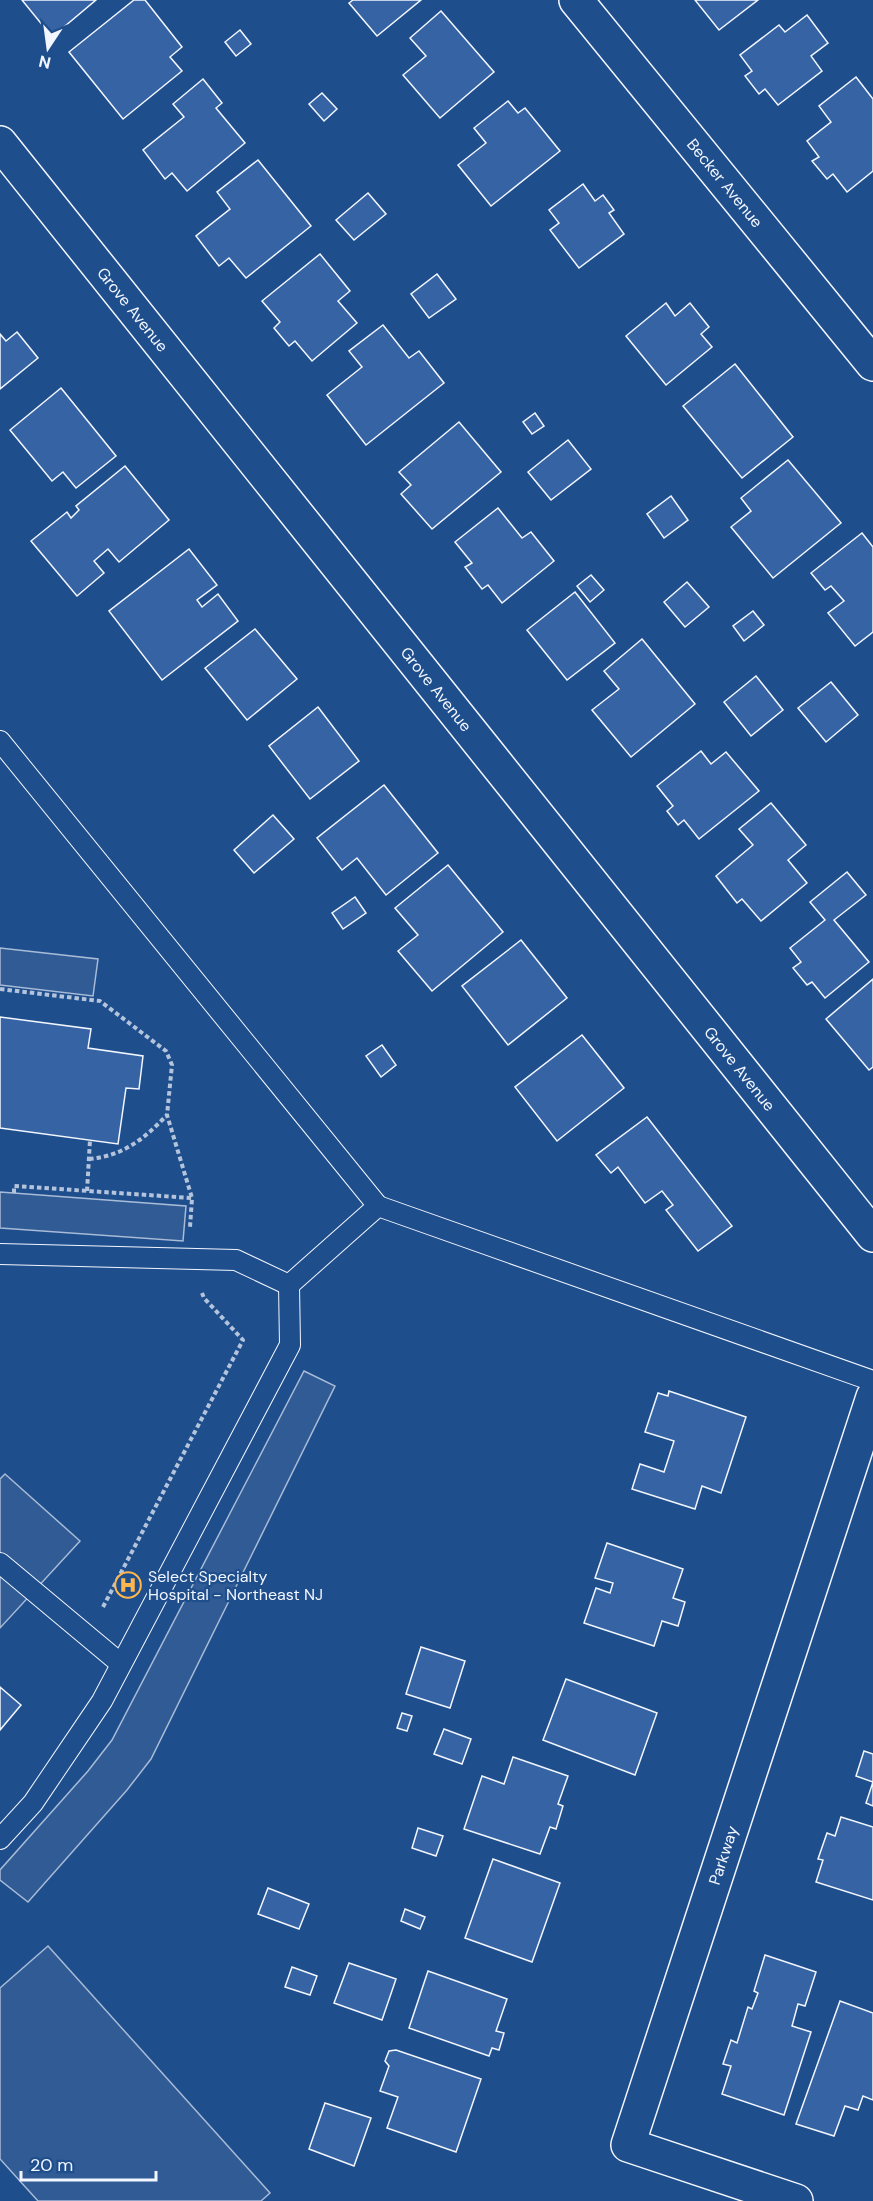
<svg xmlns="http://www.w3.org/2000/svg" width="873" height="2201" font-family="'DM Sans',sans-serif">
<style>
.built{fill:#305b95;stroke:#a8bbd7;stroke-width:1.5}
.building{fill:#3563a3;stroke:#f2f6ff;stroke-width:1.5}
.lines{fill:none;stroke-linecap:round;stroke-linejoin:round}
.lane-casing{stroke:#f2f6ff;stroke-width:22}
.street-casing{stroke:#f2f6ff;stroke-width:36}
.path{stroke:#b3c4dc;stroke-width:4;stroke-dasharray:4.5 3;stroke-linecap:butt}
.lane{stroke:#1f4e8c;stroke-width:20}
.street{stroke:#1f4e8c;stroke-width:33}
.labels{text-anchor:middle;stroke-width:4.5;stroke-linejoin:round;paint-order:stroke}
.street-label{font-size:16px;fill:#f2f6ff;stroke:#1f4e8c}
.poi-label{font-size:16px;fill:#f2f6ff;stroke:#1f4e8c;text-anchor:start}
</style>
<rect width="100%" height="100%" fill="#1f4e8c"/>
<g class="built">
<polygon points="0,948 98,959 93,996 0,985"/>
<polygon points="0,1192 186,1206 183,1241 0,1228"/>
<polygon points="304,1371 335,1386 151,1759 127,1790 28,1902 0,1880 0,1870 88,1771 112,1740"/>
<polygon points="5,1474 80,1541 0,1628 0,1479"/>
<polygon points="48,1946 270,2193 261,2201 38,2201 0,2159 0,1988"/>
</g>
<g class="building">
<polygon points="22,0 96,0 52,37"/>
<polygon points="134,0 145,0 182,47 170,57 182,71 123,119 69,52"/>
<polygon points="353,0 421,0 377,36 349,3"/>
<polygon points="695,0 758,0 719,30"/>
<polygon points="441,11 494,72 440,118 403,75 426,56 410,38"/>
<polygon points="807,15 828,43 811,56 822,71 778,105 765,89 759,94 745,76 752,71 740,55 779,25 785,32"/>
<polygon points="240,30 251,44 236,56 225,42"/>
<polygon points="856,77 873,99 873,171 847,192 833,174 827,179 812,161 819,157 807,141 831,122 819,106"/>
<polygon points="203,79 222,103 216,108 245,143 187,191 172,173 165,179 143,150 184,117 173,104"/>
<polygon points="322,93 337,109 324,121 309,104"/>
<polygon points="508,101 518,113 525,108 560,151 491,206 458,165 486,143 474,128"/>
<polygon points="258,160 311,226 246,278 229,258 219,266 196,236 230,209 217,192"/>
<polygon points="583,184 595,201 603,195 614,210 609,213 624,234 579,268 550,230 559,223 549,210"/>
<polygon points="368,193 386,214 354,240 336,220"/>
<polygon points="320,254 350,291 338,301 357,323 312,361 295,341 289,346 274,328 280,322 262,301"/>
<polygon points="437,274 456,299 429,318 411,294"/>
<polygon points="666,303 675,316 690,303 709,327 701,334 712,347 666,385 626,336"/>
<polygon points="383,325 409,358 419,351 444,383 366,445 327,395 362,367 349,351"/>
<polygon points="17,332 38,358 0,389 0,334 6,341"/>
<polygon points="735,364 793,437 742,478 683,406"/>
<polygon points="61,388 116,456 76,488 63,472 52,481 10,430"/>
<polygon points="535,413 544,426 532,434 523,422"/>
<polygon points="459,422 501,472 432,529 401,494 411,485 399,472"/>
<polygon points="568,440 591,469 551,500 528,472"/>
<polygon points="788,460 841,523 773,578 731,527 751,511 741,498"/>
<polygon points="125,466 169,520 119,562 108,549 94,561 104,573 77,596 31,541 67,512 71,518 79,510 76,506"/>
<polygon points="671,496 688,520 664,538 647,514"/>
<polygon points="498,508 522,538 531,532 554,561 502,603 488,585 482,589 465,567 472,563 455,542"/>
<polygon points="862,533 873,547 873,632 855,646 828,613 844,601 831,586 825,590 811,573"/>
<polygon points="189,549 217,585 197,600 202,607 218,594 238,621 162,680 109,611"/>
<polygon points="591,575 604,590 590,602 577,586"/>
<polygon points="687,582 709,607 685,627 664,602"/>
<polygon points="575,592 615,643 567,680 527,630"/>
<polygon points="753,611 764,625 744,641 733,626"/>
<polygon points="255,629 297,679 247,720 205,668"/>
<polygon points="642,639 695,704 631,757 592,710 619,689 604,671"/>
<polygon points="756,676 783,710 751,736 724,702"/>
<polygon points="831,682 858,715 826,742 798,708"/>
<polygon points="318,707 359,761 310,799 269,746"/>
<polygon points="701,751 711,764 726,752 759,791 699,839 684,820 678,825 667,811 673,806 657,786"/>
<polygon points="384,785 438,853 386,895 357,858 342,870 317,838"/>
<polygon points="771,803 806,845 788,860 807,883 761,921 742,899 737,903 716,876 753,845 739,829"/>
<polygon points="273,815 294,839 254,873 234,850"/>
<polygon points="448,865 503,932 432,991 398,951 418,935 395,908"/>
<polygon points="847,872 866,895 834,920 869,962 825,998 812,982 807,985 793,968 801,962 790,948 825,920 810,902"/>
<polygon points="355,897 366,913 343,929 332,913"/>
<polygon points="521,940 567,998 508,1045 462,986"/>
<polygon points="873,979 873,1067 869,1070 826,1019"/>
<polygon points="0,1017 91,1029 88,1048 143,1056 139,1089 126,1088 118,1144 0,1128"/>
<polygon points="582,1035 624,1088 557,1141 515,1087"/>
<polygon points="382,1045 396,1065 381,1077 366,1056"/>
<polygon points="647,1117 732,1226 698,1251 666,1210 673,1205 662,1191 645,1203 618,1167 611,1173 596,1155"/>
<polygon points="669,1391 746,1417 721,1493 702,1486 695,1509 632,1489 640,1464 664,1472 674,1441 645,1432 658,1393 668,1396"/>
<polygon points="607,1543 683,1569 673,1598 685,1602 678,1626 662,1621 654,1646 584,1623 596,1588 610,1593 613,1583 595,1578"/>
<polygon points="421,1647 465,1661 450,1708 406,1694"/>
<polygon points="566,1679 657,1713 635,1775 543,1740"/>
<polygon points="0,1687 21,1705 0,1730"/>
<polygon points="402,1713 412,1716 407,1731 397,1728"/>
<polygon points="444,1729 471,1739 462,1764 434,1754"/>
<polygon points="864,1751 873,1754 873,1806 866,1803 873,1782 856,1776"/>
<polygon points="513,1757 568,1776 558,1804 563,1806 556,1829 550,1827 540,1854 464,1829 482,1776 504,1784"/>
<polygon points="841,1817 873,1827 873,1900 816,1882 823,1860 818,1859 827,1833 835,1836"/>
<polygon points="418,1828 443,1836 436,1856 412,1848"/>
<polygon points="493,1859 560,1883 532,1962 465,1938"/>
<polygon points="268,1888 309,1904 299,1929 258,1914"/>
<polygon points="405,1909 425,1917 420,1929 401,1921"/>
<polygon points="765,1955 816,1972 805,2006 798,2004 792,2026 811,2032 784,2115 722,2094 731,2066 723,2064 731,2040 737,2043 748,2007 752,2009 758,1993 754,1991"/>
<polygon points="349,1963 396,1979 382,2020 334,2003"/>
<polygon points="292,1967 317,1976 310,1995 285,1987"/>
<polygon points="428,1971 507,1999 496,2031 504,2033 499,2050 492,2048 489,2056 409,2028"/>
<polygon points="840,2001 873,2013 873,2100 863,2096 858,2110 845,2106 834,2136 796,2124"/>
<polygon points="396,2050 481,2079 456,2152 387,2128 398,2097 380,2091 389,2066 385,2061 389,2051"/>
<polygon points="325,2103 371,2118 354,2166 309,2149"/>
</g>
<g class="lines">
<g class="lane-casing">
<g id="lane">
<polyline points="0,741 378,1206"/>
<polyline points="0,1254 236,1260 289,1285"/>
<polyline points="0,1563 121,1664"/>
<polyline points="0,1839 33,1803 102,1701 290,1345 289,1285 378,1206 873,1381"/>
</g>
</g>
<g class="street-casing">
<g id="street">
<path id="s1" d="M 576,0 L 873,364"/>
<path id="s2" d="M 0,143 L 873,1235"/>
<path id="s3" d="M 796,2201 L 628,2145 L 873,1397"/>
</g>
</g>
<g class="path">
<polyline points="0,989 100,1001 166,1051 172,1065 167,1115 192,1198 190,1227"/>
<path d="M 89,1159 C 123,1156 144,1139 167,1115"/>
<polyline points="87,1191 90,1140"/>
<polyline points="14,1193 14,1186 192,1198"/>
<polyline points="103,1607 243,1340 204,1298 202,1293"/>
</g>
<use href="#lane" class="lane"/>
<use href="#street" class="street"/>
</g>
<defs>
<g id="hospital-ring" transform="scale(1.35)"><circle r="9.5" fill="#1f4e8c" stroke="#ffb74d" stroke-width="1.5"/><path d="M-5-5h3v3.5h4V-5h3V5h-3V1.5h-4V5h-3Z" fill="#ffb74d"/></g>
</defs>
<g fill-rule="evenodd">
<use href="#hospital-ring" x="128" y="1585"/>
</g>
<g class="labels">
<g class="street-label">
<text dy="6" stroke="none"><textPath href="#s1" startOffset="236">Becker Avenue</textPath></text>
<text dy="6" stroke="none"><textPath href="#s2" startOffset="213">Grove Avenue</textPath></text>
<text dy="6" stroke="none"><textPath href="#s2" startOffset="699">Grove Avenue</textPath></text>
<text dy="6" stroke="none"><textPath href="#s2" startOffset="1185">Grove Avenue</textPath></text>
<text dy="6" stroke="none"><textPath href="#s3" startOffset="482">Parkway</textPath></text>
</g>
<g class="poi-label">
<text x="148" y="1582">Select Specialty<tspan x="148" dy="18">Hospital - Northeast NJ</tspan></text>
</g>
</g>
<g transform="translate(48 48) rotate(193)" stroke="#1f4e8c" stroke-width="4.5" paint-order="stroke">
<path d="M0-4.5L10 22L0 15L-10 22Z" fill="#f2f6ff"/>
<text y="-9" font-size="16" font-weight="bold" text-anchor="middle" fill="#f2f6ff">N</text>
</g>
<path d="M21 2171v9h135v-9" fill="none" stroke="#f2f6ff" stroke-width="3"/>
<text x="30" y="2171" font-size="18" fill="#f2f6ff" stroke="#1f4e8c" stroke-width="4.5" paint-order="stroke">20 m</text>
</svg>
